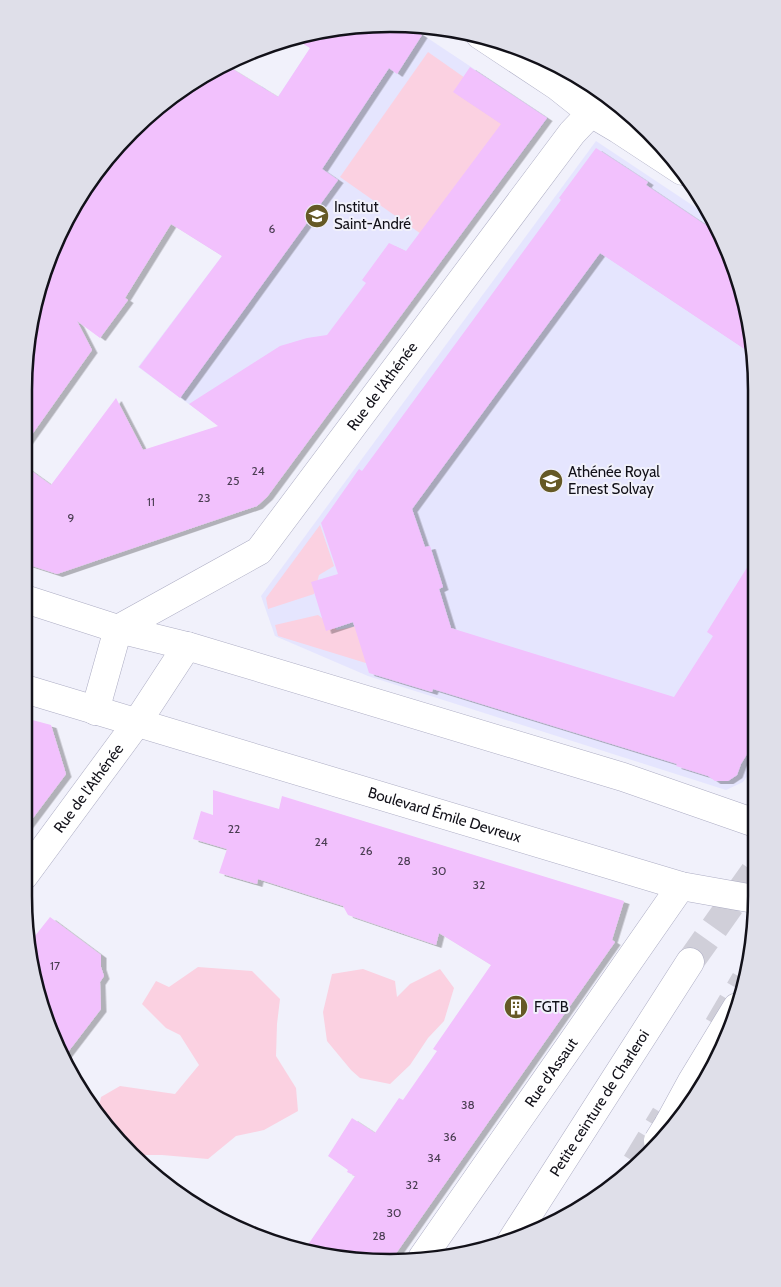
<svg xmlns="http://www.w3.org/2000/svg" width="781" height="1287" font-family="Cabin,sans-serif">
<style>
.built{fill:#e5e5fe}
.green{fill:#fbd1e1}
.building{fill:#f2c1fd;filter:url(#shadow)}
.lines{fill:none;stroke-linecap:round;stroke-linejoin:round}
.highway-tunnel{stroke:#d0cfd9;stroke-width:28;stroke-dasharray:28 14;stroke-linecap:butt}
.minor-casing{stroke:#adadc4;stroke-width:29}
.highway-casing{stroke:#adadc4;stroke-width:29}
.minor{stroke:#fff;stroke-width:28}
.highway{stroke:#fff;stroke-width:28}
.highway-bridge-casing{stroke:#adadc4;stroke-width:29;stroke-linecap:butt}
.highway-bridge{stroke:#fff;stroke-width:28}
.labels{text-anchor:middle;stroke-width:4;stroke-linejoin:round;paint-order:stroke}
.number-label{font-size:12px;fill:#4a3d52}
.poi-label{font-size:15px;fill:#121119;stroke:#f1f1fb;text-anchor:start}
.street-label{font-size:15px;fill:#121119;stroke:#f1f1fb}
.rim{fill:none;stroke:#121119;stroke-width:2.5}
</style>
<defs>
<filter id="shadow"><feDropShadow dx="5.5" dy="3" stdDeviation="0" flood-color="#0004"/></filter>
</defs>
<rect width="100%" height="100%" fill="#f1f1fb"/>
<g class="built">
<polygon points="408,25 548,118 326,417 245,445 138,367 222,256 95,175 148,115 207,73 226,64 229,66 222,72 257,94 262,86 277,98 321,32 342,27"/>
<polygon points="596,141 713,219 745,295 756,366 755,765 743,782 726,790 368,676 275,636 261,596"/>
</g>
<g class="green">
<polygon points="428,52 512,111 424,236 340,177"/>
<polygon points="320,525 334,566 319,575 314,594 268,609 266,598"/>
<polygon points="318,615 337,630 357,626 369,664 278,636 275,625"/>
<polygon points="198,967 252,971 280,999 277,1024 276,1056 296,1088 298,1111 264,1130 236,1136 208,1159 162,1155 135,1155 99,1120 97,1115 101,1097 120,1086 175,1094 199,1065 180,1035 166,1028 142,1004 156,981 169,987"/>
<polygon points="363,969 395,981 397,997 410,984 440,969 454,988 444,1021 428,1038 410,1065 390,1084 360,1078 351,1070 327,1041 323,1012 332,974"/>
</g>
<g class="building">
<polygon points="407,25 422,35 397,74 389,68 322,169 338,180 180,398 139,367 222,256 171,224 125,298 128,300 100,338 77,321 92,350 26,443 27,343 52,250 99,167 148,115 207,73 226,65 278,97 310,48 294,38 342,27"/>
<polygon points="470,67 547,118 267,497 257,506 57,574 26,564 26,467 51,485 116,398 143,450 218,426 189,404 280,346 307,338 327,335 366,283 362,280 389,243 406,251 501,124 453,92"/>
<polygon points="596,148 648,182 646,185 719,234 745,295 755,356 600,253 412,509 425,547 430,546 443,587 439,589 451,628 674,697 713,636 707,632 756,553 755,741 741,764 737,775 728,781 715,781 708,776 676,766 677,764 433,689 432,692 369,673 353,622 326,631 311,582 338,574 321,523 359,469 362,471 451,350 561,200 559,198"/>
<polygon points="25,718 51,725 66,774 24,830"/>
<polygon points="213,790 279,809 282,796 624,901 612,940 615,942 390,1262 305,1249 355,1176 347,1172 348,1170 328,1156 352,1118 375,1133 399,1098 403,1100 437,1051 433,1049 491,965 439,933 436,945 348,915 343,906 258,879 257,884 219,873 227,849 193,839 201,811 213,815"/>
<polygon points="50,917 101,955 101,967 104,976 100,982 101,1009 65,1056 43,1014 31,941"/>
</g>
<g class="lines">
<g class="highway-tunnel">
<polyline points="690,962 754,872"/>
<polyline points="718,1026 745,980"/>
<polyline points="636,1163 665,1115"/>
</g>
<g class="minor-casing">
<g id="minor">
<polyline points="480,35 557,86 591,113 618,129 682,171"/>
<polyline points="25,599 118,629 187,646 623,777 755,823"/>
<path id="s1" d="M 25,689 L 681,886 L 754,899"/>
<path id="s2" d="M 95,711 L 118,629 L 259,551 L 572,133 L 591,113 L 603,93"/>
<path id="s3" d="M 24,876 L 136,724 L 187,646"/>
<polyline points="668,1125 692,1081 737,1007"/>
<path id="s4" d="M 422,1258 L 681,886"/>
</g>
</g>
<g class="highway-casing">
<g id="highway">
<path id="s5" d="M 510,1243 L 690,962"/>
</g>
</g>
<use href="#minor" class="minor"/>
<use href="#highway" class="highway"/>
<g class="highway-bridge-casing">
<polyline id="highway-bridge" points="658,1141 668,1125"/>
</g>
<use href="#highway-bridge" class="highway-bridge"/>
</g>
<defs>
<g id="school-disc" transform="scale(1.25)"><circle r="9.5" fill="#655926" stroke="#f1f1fb"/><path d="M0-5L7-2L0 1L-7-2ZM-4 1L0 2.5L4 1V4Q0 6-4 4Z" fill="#fff"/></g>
<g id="building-disc" transform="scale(1.25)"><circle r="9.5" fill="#655926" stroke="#f1f1fb"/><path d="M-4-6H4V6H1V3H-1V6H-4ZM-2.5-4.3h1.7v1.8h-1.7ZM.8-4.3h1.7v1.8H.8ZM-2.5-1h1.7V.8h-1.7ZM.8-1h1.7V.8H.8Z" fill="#fff"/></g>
</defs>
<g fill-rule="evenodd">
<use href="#school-disc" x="317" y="216"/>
<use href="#school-disc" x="551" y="481"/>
<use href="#building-disc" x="516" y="1007"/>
</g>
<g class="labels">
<g class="number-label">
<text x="272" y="233">6</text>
<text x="258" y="475">24</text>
<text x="233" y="485">25</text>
<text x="204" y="502">23</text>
<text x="151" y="506">11</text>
<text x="71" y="522">9</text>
<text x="234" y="833">22</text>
<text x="321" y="846">24</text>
<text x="366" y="855">26</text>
<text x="404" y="865">28</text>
<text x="439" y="875">30</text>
<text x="479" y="889">32</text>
<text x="55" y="970">17</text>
<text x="468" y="1109">38</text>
<text x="450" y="1141">36</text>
<text x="434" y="1162">34</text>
<text x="412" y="1189">32</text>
<text x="394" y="1217">30</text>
<text x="379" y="1240">28</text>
</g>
<g class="poi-label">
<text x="334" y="212">Institut<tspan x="334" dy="17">Saint-André</tspan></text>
<text x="568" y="477">Athénée Royal<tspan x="568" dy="17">Ernest Solvay</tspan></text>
<text x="534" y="1012">FGTB</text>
</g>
<g class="street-label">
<text dy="5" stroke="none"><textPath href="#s2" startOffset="452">Rue de l'Athénée</textPath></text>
<text dy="5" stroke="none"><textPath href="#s3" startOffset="109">Rue de l'Athénée</textPath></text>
<text dy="5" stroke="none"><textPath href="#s1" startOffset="438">Boulevard Émile Devreux</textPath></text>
<text dy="5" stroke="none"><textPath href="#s4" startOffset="226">Rue d'Assaut</textPath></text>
<text dy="5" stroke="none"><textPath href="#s5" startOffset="166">Petite ceinture de Charleroi</textPath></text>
</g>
</g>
<path d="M0 0H781V1287H0ZM390 32H390A358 358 0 0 1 748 390V896A358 358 0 0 1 390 1254H390A358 358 0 0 1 32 896V390A358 358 0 0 1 390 32Z" fill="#dfdfe9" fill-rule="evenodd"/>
<path class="rim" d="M390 32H390A358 358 0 0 1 748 390V896A358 358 0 0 1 390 1254H390A358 358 0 0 1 32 896V390A358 358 0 0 1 390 32Z"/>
</svg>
